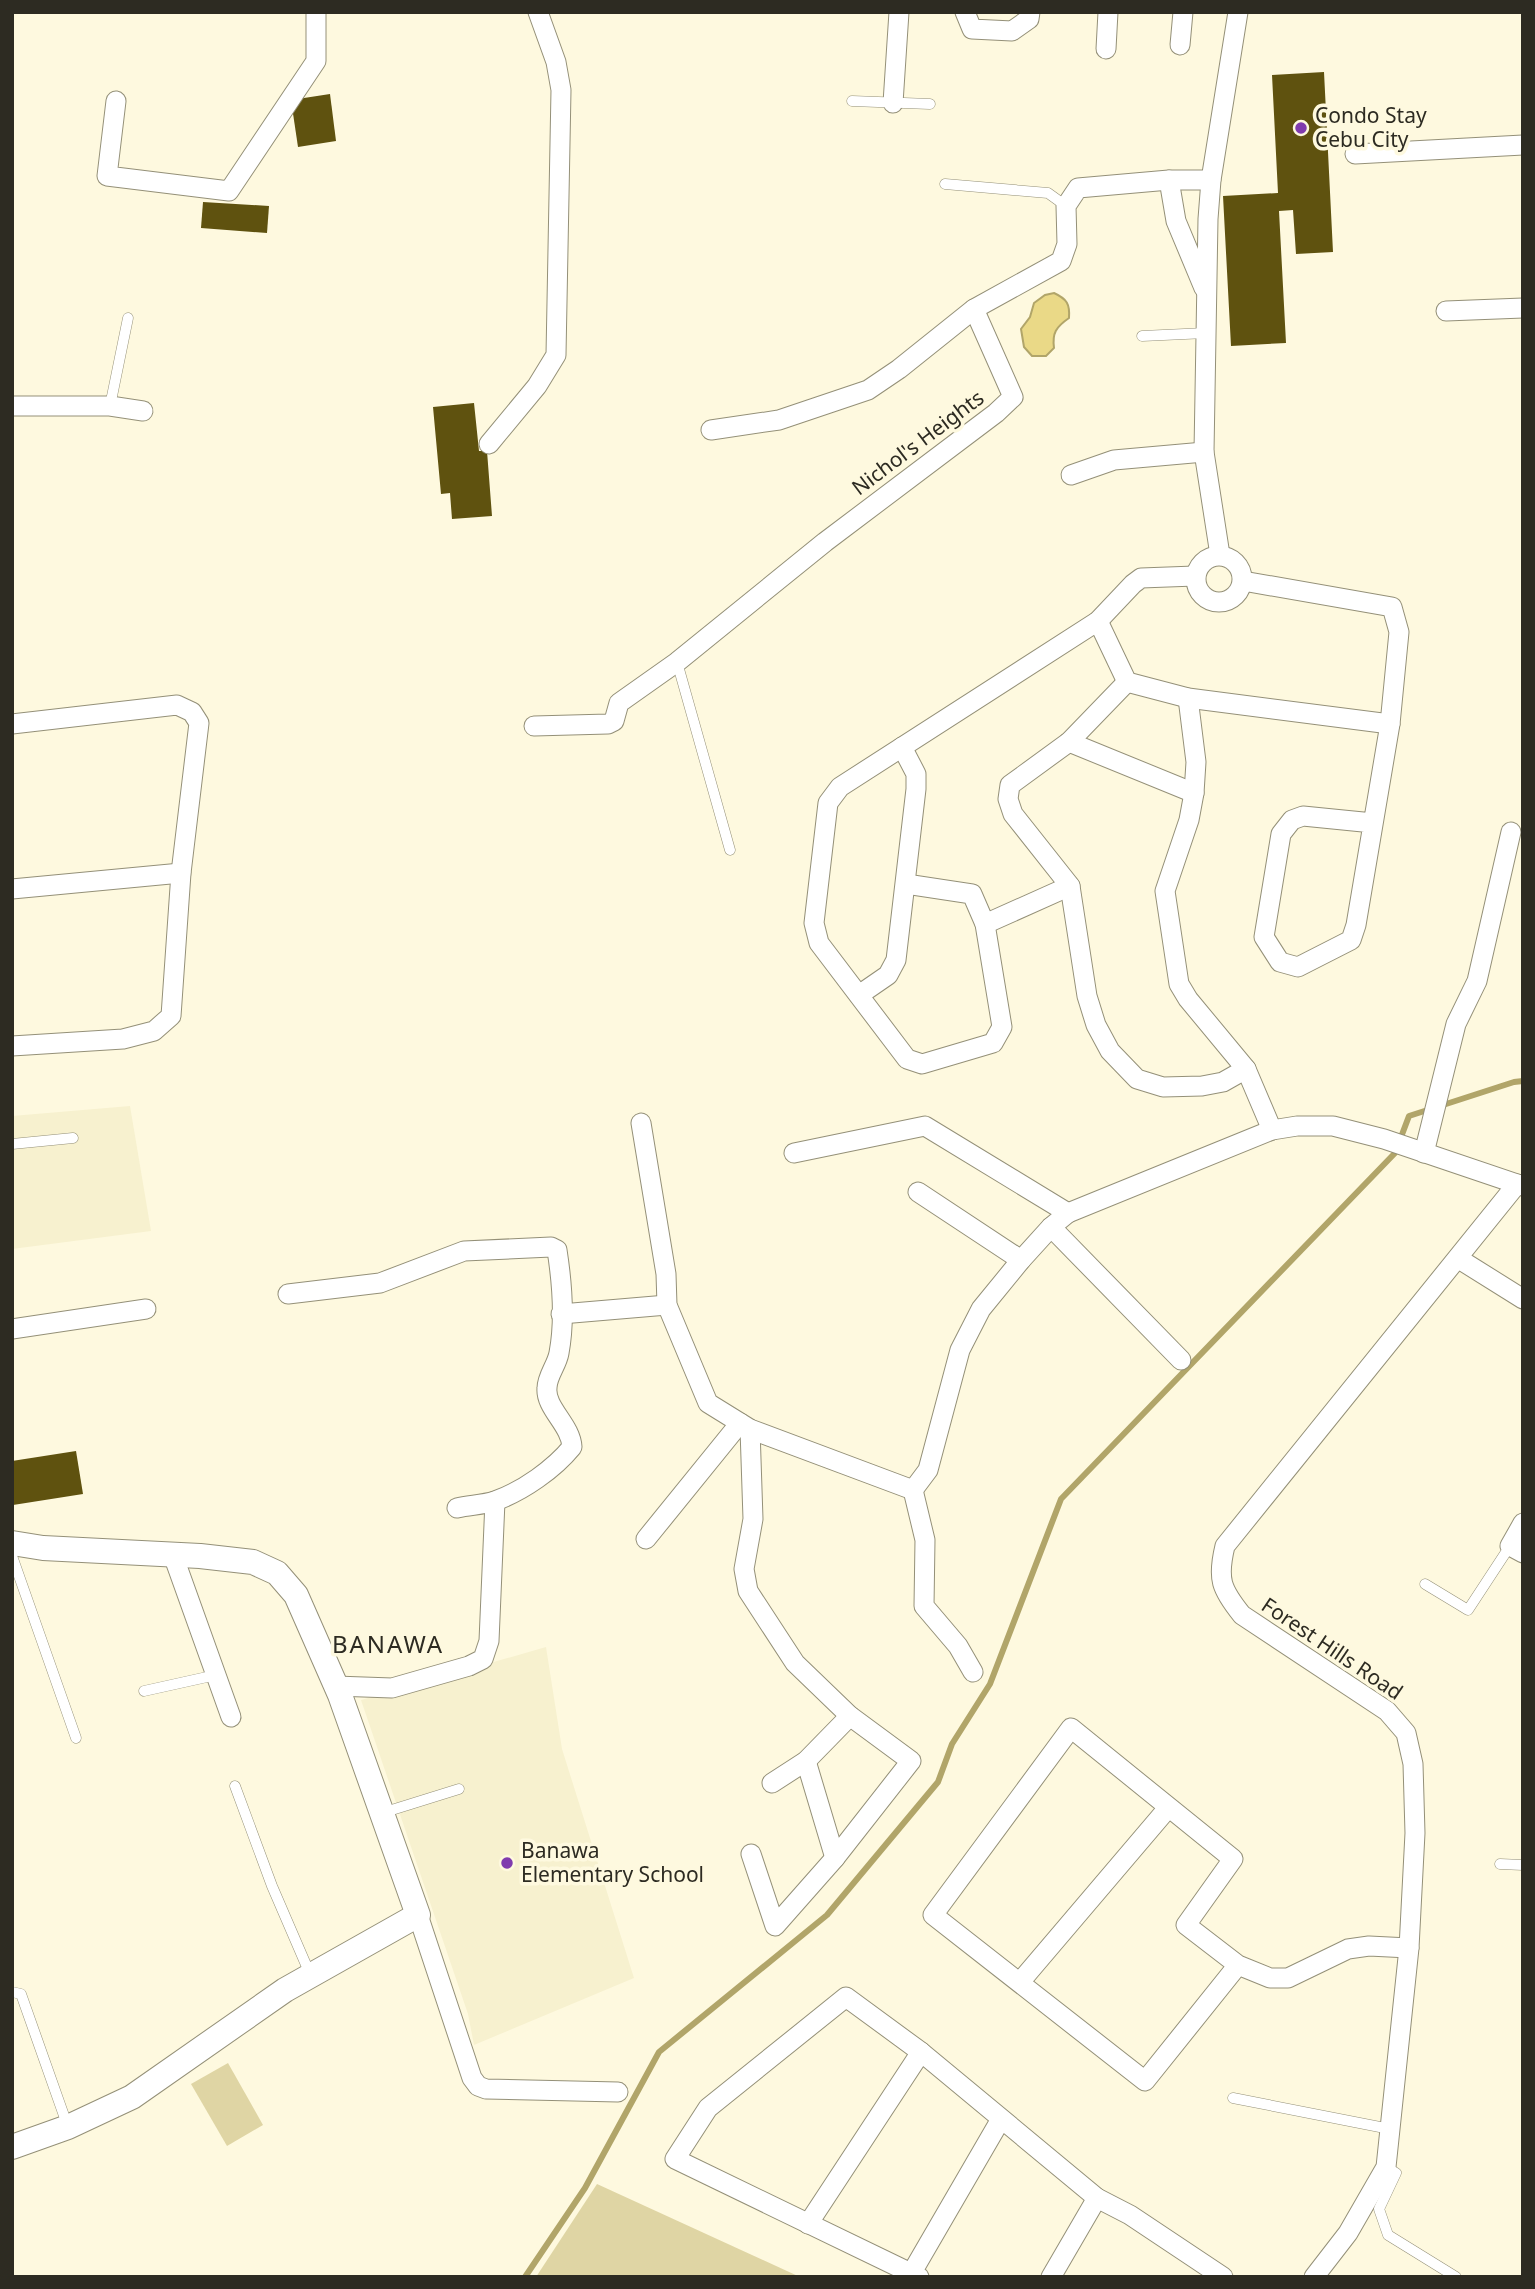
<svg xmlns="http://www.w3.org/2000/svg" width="1535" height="2289" font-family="'Noto Sans',sans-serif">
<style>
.built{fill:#f7f1cf}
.green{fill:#dfd5a4}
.water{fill:#ead987;stroke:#b1a569;stroke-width:2}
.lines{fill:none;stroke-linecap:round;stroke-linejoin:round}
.stream{stroke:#b1a569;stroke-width:6}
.building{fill:#5f520f}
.service-casing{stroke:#949078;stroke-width:11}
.minor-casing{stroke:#949078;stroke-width:21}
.tertiary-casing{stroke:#949078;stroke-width:26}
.service{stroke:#fff;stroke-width:10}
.minor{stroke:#fff;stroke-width:19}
.tertiary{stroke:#fff;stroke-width:24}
.poi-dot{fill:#803bae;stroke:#fef9df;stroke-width:2.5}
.labels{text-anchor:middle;stroke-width:7;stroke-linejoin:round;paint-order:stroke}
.poi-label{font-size:21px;fill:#2d2b22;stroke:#fef9df;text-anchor:start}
.street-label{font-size:21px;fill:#2d2b22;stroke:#fef9df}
.quarter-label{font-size:24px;letter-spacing:2px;fill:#2d2b22;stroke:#fef9df}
</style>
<rect width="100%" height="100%" fill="#fef9df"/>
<g class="built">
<polygon points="130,1106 151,1231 12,1249 12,1116"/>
<polygon points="546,1647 562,1749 634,1978 474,2045 468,2014 361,1700"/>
</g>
<g class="green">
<polygon points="228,2063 263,2125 227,2146 191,2084"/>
<polygon points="597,2184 800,2277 536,2277"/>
</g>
<path class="water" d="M 1054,293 C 1067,299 1070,304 1069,318 C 1056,327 1052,333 1054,348 L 1046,356 L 1032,356 L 1024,347 L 1021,329 L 1030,317 L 1034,303 L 1045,295 Z"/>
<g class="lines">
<polyline class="stream" points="525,2277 585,2188 659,2052 827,1915 938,1782 952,1744 990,1684 1061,1499 1395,1153 1409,1116 1514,1082 1523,1081"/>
</g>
<g class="building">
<polygon points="1324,72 1333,252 1296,254 1293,210 1279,211 1286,343 1231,346 1223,196 1278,193 1272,75"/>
<polygon points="330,94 336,141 298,147 291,100"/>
<polygon points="203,202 269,206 267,233 201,228"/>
<polygon points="474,403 479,451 487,451 492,516 452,519 450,493 441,494 433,407"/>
<polygon points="76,1451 83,1494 13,1505 12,1461"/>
</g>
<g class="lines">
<g class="service-casing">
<g id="service">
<polyline points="852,101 930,104"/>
<polyline points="945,184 1048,193 1066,206"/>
<polyline points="1142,336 1206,333"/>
<polyline points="110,406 128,318"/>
<polyline points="677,662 730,850"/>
<polyline points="12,1144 73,1138"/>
<polyline points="12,1556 76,1738"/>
<polyline points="1425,1584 1468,1610 1510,1546"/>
<polyline points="144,1691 216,1675"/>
<polyline points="235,1786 272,1886 310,1974"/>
<polyline points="382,1813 459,1789"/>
<polyline points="1500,1864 1523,1865"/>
<polyline points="12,1992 21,1994 68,2127"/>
<polyline points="1233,2098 1390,2129"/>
<polyline points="1386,2167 1396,2173 1379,2209 1388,2235 1456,2277"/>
</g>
</g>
<g class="minor-casing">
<g id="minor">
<polyline points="965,12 972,29 1012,31 1029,19 1030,12"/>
<polyline points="1180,45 1183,12"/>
<polyline points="1106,49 1108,12"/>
<polyline points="116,101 107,176 229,191 316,61 316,12"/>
<polyline points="893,103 899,12"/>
<polyline points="1355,154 1523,145"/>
<polyline points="1169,180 1176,221 1204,288"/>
<polyline points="1446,311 1523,308"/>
<polyline points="12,406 110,406 143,411"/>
<polyline points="711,430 779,420 868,390 899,369 974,309 1061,261 1067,244 1066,206 1078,188 1169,180 1211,180"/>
<polyline points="489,444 537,386 556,355 561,90 556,62 538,12"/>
<polyline points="1071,475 1114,460 1204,452"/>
<polyline points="1220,555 1204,452 1208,219 1211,180 1238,12"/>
<circle cx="1219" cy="579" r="23"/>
<polyline points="1243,581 1392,607 1399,632 1390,724 1356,925 1351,940 1298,967 1280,962 1264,937 1281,834 1292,820 1303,816 1373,823"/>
<polyline points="1098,621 1127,682 1188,698 1390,724"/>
<polyline points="1127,682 1069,742 1010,785 1008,799 1013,814 1070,886 1087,996 1096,1025 1110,1051 1137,1079 1163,1087 1202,1086 1223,1082 1246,1069"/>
<polyline points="1188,698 1196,762 1194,793 1189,820 1165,891 1179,984 1188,999 1246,1069 1272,1130"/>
<polyline points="12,724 177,705 192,712 199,723 181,873 171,1016 154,1031 123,1039 12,1046"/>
<polyline points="534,726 608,724 614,721 619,703 677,662 825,542 996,413 1013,397 974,309"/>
<polyline points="1069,742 1194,793"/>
<polyline points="906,884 972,894 985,924 1002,1027 993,1043 922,1064 907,1059 819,943 814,923 828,803 840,787 1098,621 1133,584 1141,578 1195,576"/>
<polyline points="12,889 181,873"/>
<polyline points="985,924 1070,886"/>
<polyline points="859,995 888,975 896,960 916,789 916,774 902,747"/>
<polyline points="641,1123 666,1274 667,1305 708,1403 750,1429 913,1490 928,1470 960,1350 981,1309 1021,1260 1051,1227 1068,1213 1272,1130 1297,1126 1333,1126 1384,1139 1523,1186"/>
<polyline points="794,1153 925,1126 1068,1213"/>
<polyline points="1424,1153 1456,1024 1477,981 1511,832"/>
<polyline points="918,1192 1021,1260"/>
<polyline points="1051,1227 1181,1360"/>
<polyline points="1459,1259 1523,1299"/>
<path d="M 288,1294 L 380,1283 L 464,1251 L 551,1247 L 557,1250 C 562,1282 565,1321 559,1353 C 557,1365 547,1376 547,1388 C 545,1408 571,1425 572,1447 C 554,1469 523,1491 495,1501 C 483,1505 469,1505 457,1508"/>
<polyline points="561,1314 667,1305"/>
<polyline points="12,1329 146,1309"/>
<polyline points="750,1429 753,1519 744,1569 748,1591 795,1663 850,1716 911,1761 835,1858 775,1926 751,1854"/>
<polyline points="913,1490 925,1540 924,1606 958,1646 973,1672"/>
<polyline points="1523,1523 1510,1546 1523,1553"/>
<polyline points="646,1539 740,1423"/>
<polyline points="173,1555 231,1717"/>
<polyline points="335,1686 392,1688 469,1666 483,1659 489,1641 495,1501"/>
<polyline points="806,1761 835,1858"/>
<polyline points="772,1783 806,1761 850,1716"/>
<polyline points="418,1915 472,2078 478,2086 486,2089 618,2092"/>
<polyline points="1238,1965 1145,2081 933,1915 1071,1728 1233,1859 1186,1925 1238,1965 1270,1978 1288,1978 1348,1949 1369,1946 1409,1948"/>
<polyline points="1020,1982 1168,1808"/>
<polyline points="808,2224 921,2052"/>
<polyline points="911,2274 1001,2119"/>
<polyline points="919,2277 675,2159 708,2108 846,1997 921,2052 1097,2198 1130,2215 1223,2277"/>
<polyline points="1051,2277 1097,2198"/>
<path d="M 1314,2277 L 1348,2233 L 1386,2167 L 1409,1948 L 1415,1833 L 1413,1764 L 1406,1733 L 1387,1711 L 1242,1615 C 1221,1589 1217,1579 1225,1546 L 1517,1184"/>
</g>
</g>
<g class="tertiary-casing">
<polyline id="tertiary" points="12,1543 43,1548 200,1556 253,1562 277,1573 296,1595 340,1695 418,1915 285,1990 132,2097 68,2127 12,2147"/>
</g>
<use href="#service" class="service"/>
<use href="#minor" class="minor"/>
<use href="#tertiary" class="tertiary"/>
</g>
<g class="poi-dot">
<circle cx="1301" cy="128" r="7"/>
<circle cx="507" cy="1863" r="7"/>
</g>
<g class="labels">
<g class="poi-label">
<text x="1315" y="123">Condo Stay<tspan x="1315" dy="24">Cebu City</tspan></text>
<text x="521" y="1858">Banawa<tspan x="521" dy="24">Elementary School</tspan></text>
</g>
<g class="street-label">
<text transform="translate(918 443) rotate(-37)" y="7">Nichol's Heights</text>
<text transform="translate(1332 1649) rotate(34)" y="7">Forest Hills Road</text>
</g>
<g class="quarter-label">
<text x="388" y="1653">BANAWA</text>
</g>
</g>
<rect width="1535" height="2289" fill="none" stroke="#2d2b22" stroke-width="28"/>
</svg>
